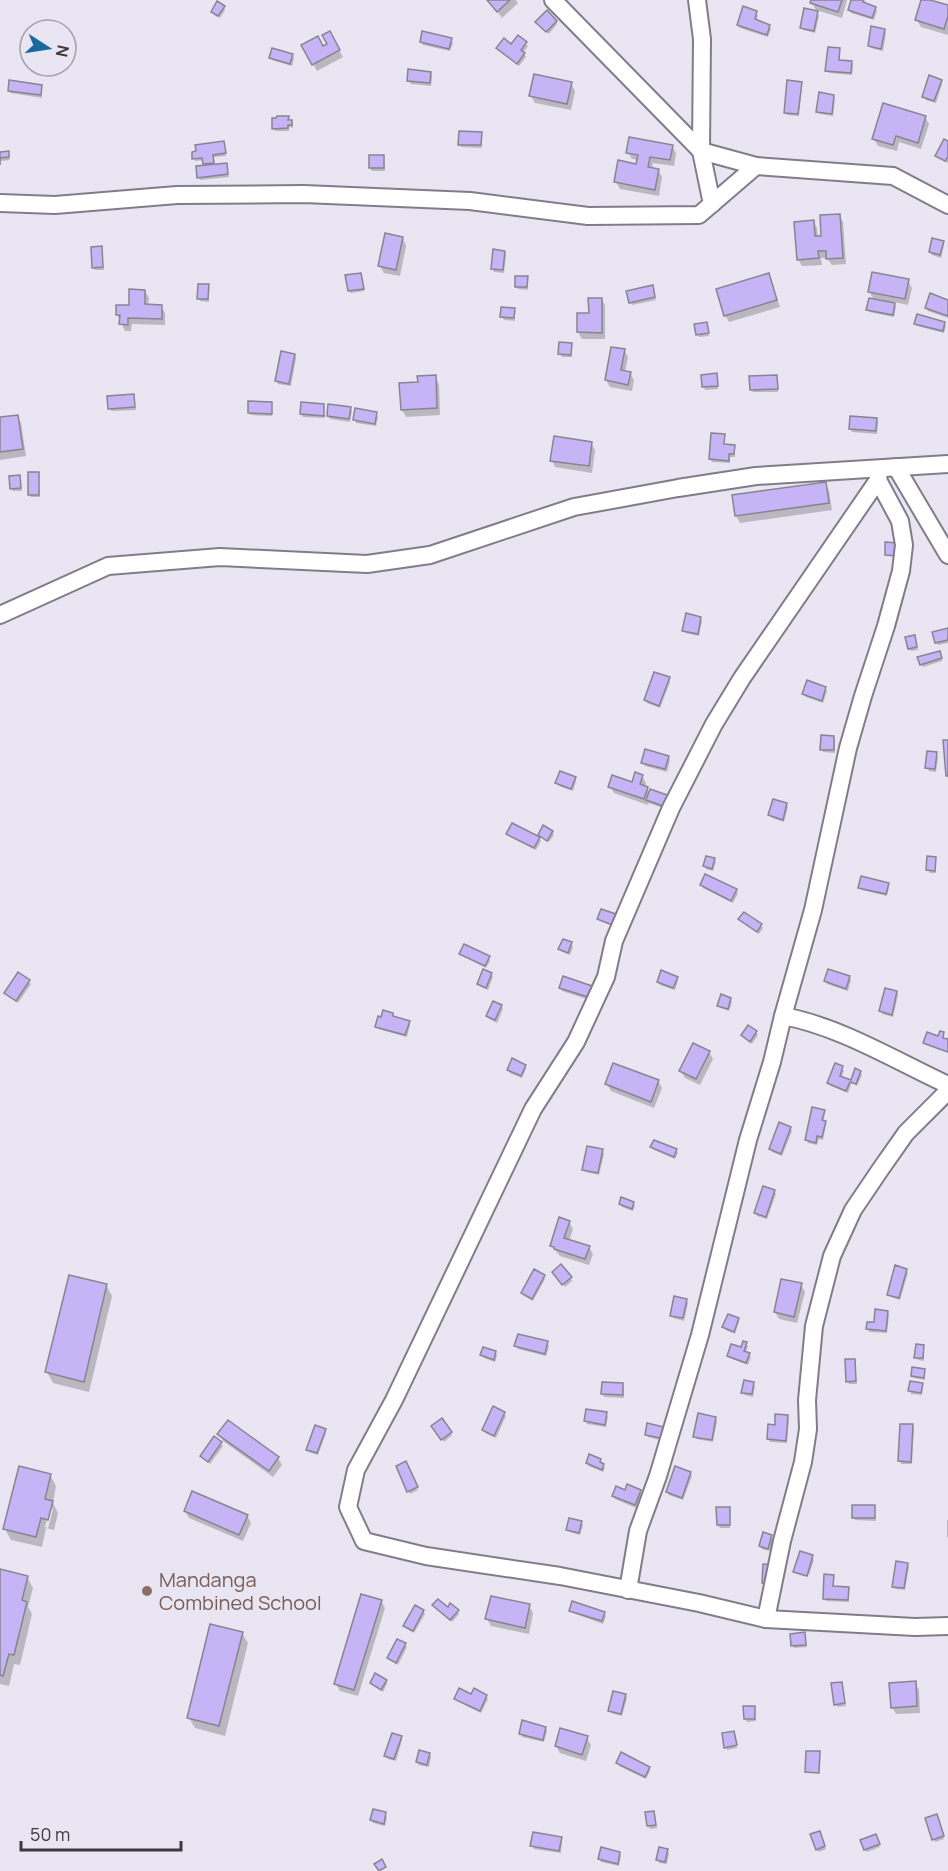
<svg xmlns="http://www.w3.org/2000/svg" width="948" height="1871" font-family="Manrope,sans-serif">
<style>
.shadow{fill:#0003;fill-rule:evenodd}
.building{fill:#c7b4f7;stroke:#878590;stroke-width:1.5}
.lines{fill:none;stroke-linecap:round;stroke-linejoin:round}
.minor-casing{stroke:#807d89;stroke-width:20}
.minor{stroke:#fff;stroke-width:16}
.education-dot{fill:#8d6e63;stroke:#e9e5f2;stroke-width:2}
.labels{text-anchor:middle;stroke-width:5;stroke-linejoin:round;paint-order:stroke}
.education-label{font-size:20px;fill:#785e54;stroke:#e9e5f2;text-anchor:start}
</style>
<rect width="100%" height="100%" fill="#e9e5f2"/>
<g class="shadow">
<polygon points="489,0 516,0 518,3 502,18"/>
<polygon points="813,0 847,0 842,18 816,10 812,3"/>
<polygon points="853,0 865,0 864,4 875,8 877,11 874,20 851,13 850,10"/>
<polygon points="923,0 948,7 948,35 921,27 917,20"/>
<polygon points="224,7 225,10 220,18 214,15 213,12"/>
<polygon points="756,13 758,16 756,21 769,26 771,29 768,37 740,28 738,25"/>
<polygon points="817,13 819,16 815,33 803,30 801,27"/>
<polygon points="556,21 557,24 549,34 539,25"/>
<polygon points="884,31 886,33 883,51 871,48 869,46"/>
<polygon points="329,33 343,57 317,71 303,45 323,48 329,45"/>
<polygon points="518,38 528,46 523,53 526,57 519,66 498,48 511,46"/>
<polygon points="451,40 453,43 450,51 423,45 421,42"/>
<polygon points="839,50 840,62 851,63 853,66 852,75 829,73 827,70"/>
<polygon points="292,55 294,58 292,66 272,60 271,57"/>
<polygon points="430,73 432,76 431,86 411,84 409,81"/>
<polygon points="941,81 942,84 936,103 926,100 924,97"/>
<polygon points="801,83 802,86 799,116 787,115 785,112"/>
<polygon points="571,84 575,91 571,110 535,103 531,96"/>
<polygon points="41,86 42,98 11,93 10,90"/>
<polygon points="833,96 835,99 833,116 820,114 818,112"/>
<polygon points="288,117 293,124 293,128 289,127 289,131 275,131 274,128"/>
<polygon points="925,117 929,124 921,149 899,142 897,151 878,146 874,139"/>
<polygon points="481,133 482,148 461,147 460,145"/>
<polygon points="948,142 948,162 947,163 936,156"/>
<polygon points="223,143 226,156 214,157 215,165 226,164 229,177 200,180 199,178 204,166 204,160 195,161 194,159"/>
<polygon points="672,146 676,153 674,166 653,163 652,169 658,170 662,177 659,196 620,189 616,182 637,166 638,160 632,159 628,152"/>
<polygon points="0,153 8,153 10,160 1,161 0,167"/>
<polygon points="384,156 385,171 372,171 370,168"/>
<polygon points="839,215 843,222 846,264 832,265 827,258 821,258 822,265 802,266 798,259 813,221 817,228 818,238 823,237"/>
<polygon points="403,239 406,246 400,276 384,273 380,266"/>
<polygon points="943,242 944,245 941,258 932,255 930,252"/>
<polygon points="101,248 104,270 95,270 93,267"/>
<polygon points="504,252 506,255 504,273 494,272 493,269"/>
<polygon points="769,275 780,307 729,322 725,315"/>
<polygon points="362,277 364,291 351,293 349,291"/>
<polygon points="527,278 528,290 518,289 516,287"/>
<polygon points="908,281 912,288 908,305 894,302 896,307 894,317 869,312 868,309 874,300 869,291"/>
<polygon points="208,285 209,288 209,302 200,301 199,298"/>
<polygon points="653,289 656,300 632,305 631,302"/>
<polygon points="145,291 149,298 148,306 161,306 165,313 165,325 132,324 131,331 125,331 117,315 130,307"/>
<polygon points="602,299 605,306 605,339 582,339 578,332 578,315 590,315"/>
<polygon points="948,302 948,318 928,311 926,308"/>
<polygon points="514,309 515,321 504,320 502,317"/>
<polygon points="944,323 946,326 944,333 917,326 916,324"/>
<polygon points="706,324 709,336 699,337 698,335"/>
<polygon points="571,344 572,357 562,357 560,354"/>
<polygon points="624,350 628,357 625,372 630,373 634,380 632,391 610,387 606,380"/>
<polygon points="295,355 296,358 291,386 278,384 276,381"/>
<polygon points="716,375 718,389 705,390 702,376"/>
<polygon points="776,376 778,392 753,392 751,390"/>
<polygon points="435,377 439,384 440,415 406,417 402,410 419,383"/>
<polygon points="133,396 136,410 111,411 110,408"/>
<polygon points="271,403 272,416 251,415 249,413"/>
<polygon points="323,405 325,418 303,417 301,414"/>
<polygon points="350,408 352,411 350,422 330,419 328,416"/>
<polygon points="376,414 378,417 376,426 356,423 355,420"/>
<polygon points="17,417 21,423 26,456 0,460 0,419"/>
<polygon points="876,419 878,422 877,434 852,432 851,429"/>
<polygon points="724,436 725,445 734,446 735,449 735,457 730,457 730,463 712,462 710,459"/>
<polygon points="591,443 595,450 592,473 555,467 552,460"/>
<polygon points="38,473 40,497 31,497 29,494"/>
<polygon points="20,476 22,491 13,491 11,488"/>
<polygon points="825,484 829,491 832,510 740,523 736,516 734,496"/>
<polygon points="700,618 702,621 699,636 685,633 684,630"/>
<polygon points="948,630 948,643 938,645 936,642"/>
<polygon points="914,636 918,650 911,651 909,649"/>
<polygon points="941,655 942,661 923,667 921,664"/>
<polygon points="669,679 670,682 660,708 647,703 645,700"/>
<polygon points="825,688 827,691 823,703 806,697 804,694"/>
<polygon points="834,738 835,740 835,753 823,752 822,749"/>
<polygon points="936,754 938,757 936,772 929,771 927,768"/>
<polygon points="668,757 670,760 667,772 645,766 643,763"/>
<polygon points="642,776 646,783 645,788 668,810 649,803 648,805 614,793 610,786 633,784"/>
<polygon points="575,779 576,781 573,791 559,786 557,783"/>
<polygon points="786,804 788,807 784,822 772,818 770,815"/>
<polygon points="552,832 554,835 549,842 540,835"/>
<polygon points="508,834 539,838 541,841 536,850 510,837"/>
<polygon points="935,858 936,873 930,873 928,870"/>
<polygon points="714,859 716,862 713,871 706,869 705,866"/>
<polygon points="888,884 889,887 887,896 862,890 860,887"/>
<polygon points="702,885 736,890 738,893 733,903 703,888"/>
<polygon points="744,914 761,926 763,928 759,934 742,922 740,919"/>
<polygon points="571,944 573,947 570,955 562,951 560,948"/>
<polygon points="461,953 489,958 490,961 486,968 463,956"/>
<polygon points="19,974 31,984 18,1003 6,993"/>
<polygon points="491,974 493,977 488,990 480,986 478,984"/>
<polygon points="849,977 851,980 848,991 827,984 825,981"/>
<polygon points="677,978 678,981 675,990 660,985 659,982"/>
<polygon points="561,988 594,988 593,1001 562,991"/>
<polygon points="897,992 898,995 893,1017 882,1014 881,1011"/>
<polygon points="730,999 732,1002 729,1011 721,1008 719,1005"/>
<polygon points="501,1006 503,1009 497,1023 489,1019 487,1016"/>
<polygon points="392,1014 395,1018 409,1022 410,1025 407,1037 378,1029 377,1026"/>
<polygon points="756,1032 758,1035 752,1044 743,1036"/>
<polygon points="943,1034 944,1040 948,1041 948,1053 926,1045 925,1042 939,1037"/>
<polygon points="709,1052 713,1059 700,1085 685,1078 681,1071"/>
<polygon points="525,1066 526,1069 522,1078 510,1073 508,1070"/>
<polygon points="842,1068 844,1071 841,1078 851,1084 856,1070 862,1075 857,1086 852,1082 848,1093 831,1086 829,1083"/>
<polygon points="658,1081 662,1088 654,1108 611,1091 607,1084"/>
<polygon points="824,1111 825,1114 823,1122 826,1125 823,1140 819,1139 817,1145 808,1143 807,1140"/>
<polygon points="790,1128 792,1131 782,1156 772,1152 771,1149"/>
<polygon points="652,1147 676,1150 678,1153 675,1159 654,1150"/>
<polygon points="602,1151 604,1154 599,1175 585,1172 584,1169"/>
<polygon points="774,1191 776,1194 767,1219 757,1216 756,1213"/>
<polygon points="633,1203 635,1206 633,1211 622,1207 620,1204"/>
<polygon points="569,1222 573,1229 569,1241 589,1247 593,1254 589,1265 560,1256 552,1246"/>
<polygon points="906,1270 908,1273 900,1300 891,1297 889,1294"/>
<polygon points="555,1275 571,1278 572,1281 565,1287"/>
<polygon points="544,1276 545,1279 533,1301 524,1296 523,1293"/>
<polygon points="106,1285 112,1296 89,1392 53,1383 47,1372"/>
<polygon points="801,1285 805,1292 797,1323 779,1319 775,1312"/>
<polygon points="686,1300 688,1303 684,1321 673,1318 672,1315"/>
<polygon points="887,1312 889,1315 887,1333 869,1332 868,1329 875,1324"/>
<polygon points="738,1319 739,1322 735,1334 726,1330 724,1327"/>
<polygon points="547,1343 549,1346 546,1356 518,1349 516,1346"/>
<polygon points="746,1344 748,1347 745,1353 751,1357 748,1365 730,1358 728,1356 742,1349"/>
<polygon points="923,1346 924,1349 924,1361 918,1360 916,1357"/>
<polygon points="495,1352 497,1355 495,1362 484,1358 482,1355"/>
<polygon points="854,1361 857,1384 849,1384 848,1381"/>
<polygon points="924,1370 925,1380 914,1378 913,1375"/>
<polygon points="753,1383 755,1386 753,1397 745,1395 743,1392"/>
<polygon points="623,1385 624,1398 604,1397 603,1394"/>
<polygon points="922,1385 923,1388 922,1395 911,1394 910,1391"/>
<polygon points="504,1413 506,1416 496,1438 485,1433 484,1430"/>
<polygon points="606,1414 608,1417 606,1427 587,1424 585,1421"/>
<polygon points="787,1416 789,1419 787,1443 770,1442 768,1439 776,1427"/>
<polygon points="715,1418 717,1421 713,1442 696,1439 695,1436"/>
<polygon points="441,1420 452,1435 444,1442 433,1426"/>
<polygon points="648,1425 667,1442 648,1437 646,1434"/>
<polygon points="912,1426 914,1429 912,1464 901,1464 900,1461"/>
<polygon points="325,1430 326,1433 318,1455 309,1452 308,1450"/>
<polygon points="219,1434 278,1458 282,1465 273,1477 223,1441"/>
<polygon points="214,1439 223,1446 210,1464 202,1456"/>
<polygon points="600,1460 605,1468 603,1472 589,1466 587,1463"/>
<polygon points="398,1466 407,1466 418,1490 410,1494"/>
<polygon points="690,1473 692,1476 683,1500 669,1495 668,1492"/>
<path d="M 50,1475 L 56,1486 L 53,1503 L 58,1513 L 54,1530 L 46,1528 L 42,1547 L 11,1540 L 5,1529 ZM 50,1506 L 53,1509 L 48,1528 L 45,1527 Z"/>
<polygon points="640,1491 642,1494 636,1508 615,1499 613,1496 626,1492"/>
<polygon points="874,1507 876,1521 855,1520 854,1518"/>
<polygon points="729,1509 730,1528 720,1528 718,1525"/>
<polygon points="185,1511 247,1516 251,1523 243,1541 189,1518"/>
<polygon points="947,1520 948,1520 948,1538 947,1537"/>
<polygon points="581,1522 583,1525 580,1535 570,1532 568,1529"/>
<polygon points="771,1537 773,1540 770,1551 762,1549 760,1546"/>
<polygon points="812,1557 814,1560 809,1575 795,1571"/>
<polygon points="907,1564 909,1567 905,1590 895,1589 894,1586"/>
<polygon points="0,1570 27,1577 33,1588 28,1607 32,1614 20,1665 14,1664 9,1686 0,1684"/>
<polygon points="833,1576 834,1588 848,1588 849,1602 826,1601 824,1598"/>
<polygon points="381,1601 385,1608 358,1696 340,1691 336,1684"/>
<polygon points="434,1606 457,1611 459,1614 452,1622"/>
<polygon points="529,1606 533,1613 529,1634 491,1626 487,1619"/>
<polygon points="571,1610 604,1613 606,1616 603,1624 573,1613"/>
<polygon points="423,1611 425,1614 414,1633 407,1629 405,1626"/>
<polygon points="242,1633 248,1643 225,1736 195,1728 189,1718"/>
<polygon points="805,1634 807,1647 794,1648 792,1645"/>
<polygon points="405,1645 407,1647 398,1665 391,1661 389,1658"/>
<polygon points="386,1681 387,1684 383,1692 371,1683"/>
<polygon points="915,1683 919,1690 920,1713 896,1714 892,1707"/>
<polygon points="841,1684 846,1706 838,1707 836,1704"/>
<polygon points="626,1695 627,1698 622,1716 611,1713 610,1710"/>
<polygon points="486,1696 488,1699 481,1713 457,1701 456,1698"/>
<polygon points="754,1707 756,1721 747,1722 745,1719"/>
<polygon points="546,1728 547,1731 544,1742 522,1737 521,1734"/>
<polygon points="733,1733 737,1748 727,1750 726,1747"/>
<polygon points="401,1737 402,1740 396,1761 388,1759 386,1756"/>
<polygon points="587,1738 591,1745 586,1761 560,1753 556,1746"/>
<polygon points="429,1754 431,1757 429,1767 419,1765 417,1762"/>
<polygon points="618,1763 649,1768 650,1771 646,1779 619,1766"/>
<polygon points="654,1813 657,1828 650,1829 648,1826"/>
<polygon points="385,1814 387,1817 385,1826 373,1823 371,1820"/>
<polygon points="937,1818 944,1839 935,1842 934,1839"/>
<polygon points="821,1835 826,1849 819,1852 817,1849"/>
<polygon points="561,1838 562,1841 561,1853 534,1849 532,1846"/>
<polygon points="877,1839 880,1847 867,1852 865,1850"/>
<polygon points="667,1851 669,1853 667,1864 659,1863 658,1860"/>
<polygon points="619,1853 621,1856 619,1866 601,1862 600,1859"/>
</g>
<g class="building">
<polygon points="487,0 510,0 497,12"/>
<polygon points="811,0 842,0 838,12 810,3"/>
<polygon points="851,0 863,0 863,2 876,7 872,18 848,10"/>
<polygon points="921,0 930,0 948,5 948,16 944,29 915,20"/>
<polygon points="217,1 225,6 218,16 211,12"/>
<polygon points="743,6 757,11 755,19 770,25 767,35 737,25"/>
<polygon points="804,8 818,11 814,31 800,28"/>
<polygon points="547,10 557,21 546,32 535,22"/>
<polygon points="871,26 885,29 881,49 868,46"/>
<polygon points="330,31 340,50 312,65 301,45 318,36 323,46 327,44 322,35"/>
<polygon points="422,31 452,38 449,49 420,42"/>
<polygon points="518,35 527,42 521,50 525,53 517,64 496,48 504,38 511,44"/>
<polygon points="828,47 840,48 839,60 852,61 851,73 825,71"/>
<polygon points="272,48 293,54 290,64 269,58"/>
<polygon points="408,69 431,72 430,83 407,81"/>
<polygon points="534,74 572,82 567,104 529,96"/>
<polygon points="929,75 942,80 934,101 922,97"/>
<polygon points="9,80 42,85 41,95 8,91"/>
<polygon points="787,80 802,82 798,114 784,113"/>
<polygon points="819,92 834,95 832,114 816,112"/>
<polygon points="883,103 926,116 918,143 896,136 893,145 872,139"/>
<polygon points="277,116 289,116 288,120 292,120 292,125 288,125 288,128 272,129 272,118 276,118"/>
<polygon points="459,131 482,132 481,145 458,145"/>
<polygon points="629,137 673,145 670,160 650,157 648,167 659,169 655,190 614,182 618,160 636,164 638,155 626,153"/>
<polygon points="944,139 948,141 948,157 945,161 935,156"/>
<polygon points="224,141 226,153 213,155 214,163 203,164 202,158 192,159 192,152 196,151 195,145"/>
<polygon points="9,151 9,157 0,158 0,165 0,152"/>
<rect x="369" y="155" width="15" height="13"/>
<polygon points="227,163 228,174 197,178 196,166"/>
<polygon points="840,214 843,258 826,259 826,251 818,251 819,258 797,260 794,222 814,220 815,236 821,236 820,215"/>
<polygon points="385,233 403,237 396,270 378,266"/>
<polygon points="932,238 944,241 940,255 929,252"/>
<polygon points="102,246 103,267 92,268 91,247"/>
<polygon points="493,249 505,251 503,270 491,269"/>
<polygon points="872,272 909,279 905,299 868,292"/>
<polygon points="361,273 364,289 348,291 345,275"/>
<polygon points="769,273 777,300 724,316 716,289"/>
<polygon points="515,276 528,276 527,287 515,287"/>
<polygon points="198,284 209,284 208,299 197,299"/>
<polygon points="653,285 655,297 629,303 626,291"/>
<polygon points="129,289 145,290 145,304 162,305 162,319 128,318 128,325 119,324 120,315 116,315 116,305 129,305"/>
<polygon points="930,293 948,300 948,316 925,308"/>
<polygon points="588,298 602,298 602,333 577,332 577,313 589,313"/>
<polygon points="869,298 895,303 893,315 866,310"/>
<polygon points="501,307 515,308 514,318 500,317"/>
<polygon points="917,314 945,322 943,331 914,324"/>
<polygon points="707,322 709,333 696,335 694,324"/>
<polygon points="559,342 572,343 571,355 558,354"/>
<polygon points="611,347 625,349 621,370 631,372 628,385 605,380"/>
<polygon points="281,351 295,354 289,384 275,381"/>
<polygon points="717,373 718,386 702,387 701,375"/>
<polygon points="436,375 437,408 401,410 399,383 418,382 417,376"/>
<polygon points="777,375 778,389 750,390 749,376"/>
<polygon points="134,394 135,407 108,409 107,396"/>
<polygon points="248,401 272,402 272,414 248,413"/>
<polygon points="301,402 324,404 324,416 300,414"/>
<polygon points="328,404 351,407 349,419 327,416"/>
<polygon points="355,408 377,412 375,424 353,420"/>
<polygon points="18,415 23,449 0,452 0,417"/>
<polygon points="850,416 877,418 876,431 849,429"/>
<polygon points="711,433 725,434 724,444 735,445 734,454 729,454 729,461 709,459"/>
<polygon points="554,436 592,442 589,466 550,461"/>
<rect x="28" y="472" width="11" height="23"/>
<polygon points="20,475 21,488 10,489 9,476"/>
<polygon points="826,482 829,503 735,516 732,495"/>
<polygon points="885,542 898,543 897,556 885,555"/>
<polygon points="686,613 701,617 698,634 682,631"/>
<polygon points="948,628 948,640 935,643 932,632"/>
<polygon points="915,635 917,647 908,649 905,637"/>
<polygon points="940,651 942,658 920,665 917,657"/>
<polygon points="654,672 670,677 659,706 644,700"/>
<polygon points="807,680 826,687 822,701 802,694"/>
<polygon points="821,735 834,736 834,750 820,750"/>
<polygon points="943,740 948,740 948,776 946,776"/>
<polygon points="645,749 669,756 665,769 641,763"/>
<polygon points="927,751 937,752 935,769 925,768"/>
<polygon points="560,771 576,777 571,789 555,783"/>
<polygon points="635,772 643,775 640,784 648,787 644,799 608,787 612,775 632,782"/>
<polygon points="650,789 670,796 666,807 646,800"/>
<polygon points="773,799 787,803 783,820 768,815"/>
<polygon points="512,823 540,837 534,848 506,834"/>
<polygon points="543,825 553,831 547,841 538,835"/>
<polygon points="706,856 715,858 712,869 703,866"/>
<polygon points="927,856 936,857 935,871 926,870"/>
<polygon points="705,874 737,889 731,901 700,885"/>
<polygon points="861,876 889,883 886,894 858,888"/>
<polygon points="601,909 619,915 615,926 597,919"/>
<polygon points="744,912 762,924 757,932 738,919"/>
<polygon points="563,939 572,942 568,953 558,949"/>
<polygon points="464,944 490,956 485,966 459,954"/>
<polygon points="483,969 492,973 486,988 477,984"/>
<polygon points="828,969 850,976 846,989 824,981"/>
<polygon points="661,970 678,977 673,988 657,982"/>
<polygon points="18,972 30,980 16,1001 4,993"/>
<polygon points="563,976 595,987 591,998 559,988"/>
<polygon points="885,988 897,991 892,1015 879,1011"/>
<polygon points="721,994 731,998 728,1009 717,1006"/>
<polygon points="493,1001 502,1005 495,1020 486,1016"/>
<polygon points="383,1010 393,1013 393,1016 410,1021 405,1035 375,1027 378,1016 381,1017"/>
<polygon points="748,1025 757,1031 750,1042 741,1035"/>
<polygon points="940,1031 944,1032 943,1038 948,1039 948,1052 923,1043 927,1032 938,1036"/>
<polygon points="693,1043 710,1051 696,1079 679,1071"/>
<polygon points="512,1058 526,1065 521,1076 507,1070"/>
<polygon points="613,1063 659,1080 651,1102 605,1084"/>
<polygon points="835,1063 843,1066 840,1076 851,1080 855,1068 861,1071 856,1084 850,1082 846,1091 827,1083"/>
<polygon points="812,1107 825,1110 822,1120 826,1121 822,1137 817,1136 816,1143 805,1140"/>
<polygon points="779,1122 791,1127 781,1154 769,1149"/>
<polygon points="654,1140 677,1149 674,1157 650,1147"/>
<polygon points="587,1146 603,1149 598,1173 582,1170"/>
<polygon points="763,1186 775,1190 766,1217 754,1213"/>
<polygon points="621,1197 634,1202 632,1209 619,1204"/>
<polygon points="559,1217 570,1221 564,1238 590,1246 585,1259 554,1249 554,1247 550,1246"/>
<polygon points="561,1264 572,1277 562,1285 552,1272"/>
<polygon points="895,1265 907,1269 899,1298 887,1295"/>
<polygon points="534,1269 545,1275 532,1299 521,1293"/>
<polygon points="69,1275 107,1284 84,1382 45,1372"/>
<polygon points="781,1279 802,1283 794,1317 774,1312"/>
<polygon points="674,1296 687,1299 683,1318 670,1316"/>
<polygon points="875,1309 888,1311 886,1331 866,1329 867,1322 874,1322"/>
<polygon points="728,1314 739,1318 734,1332 722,1327"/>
<polygon points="518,1334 548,1341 545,1354 514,1346"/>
<polygon points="743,1341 747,1342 744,1351 750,1353 746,1363 727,1356 731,1344 741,1347"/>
<polygon points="916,1344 924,1345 923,1358 914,1358"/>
<polygon points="483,1347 496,1351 494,1360 480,1355"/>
<polygon points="845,1359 855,1359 856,1381 846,1382"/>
<polygon points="912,1367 925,1369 924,1378 911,1376"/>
<polygon points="744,1380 754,1382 752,1394 741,1393"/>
<polygon points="910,1381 923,1383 921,1393 908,1391"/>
<polygon points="602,1382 623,1383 623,1395 601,1394"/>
<polygon points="493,1406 505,1412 494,1436 482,1430"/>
<polygon points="586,1409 607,1412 605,1425 584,1421"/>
<polygon points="698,1413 716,1417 712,1440 693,1437"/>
<polygon points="775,1414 788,1415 786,1441 767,1439 768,1424 775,1425"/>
<polygon points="442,1418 452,1432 441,1440 431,1426"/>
<polygon points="228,1420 279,1457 269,1471 217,1434"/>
<polygon points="647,1423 668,1428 666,1439 645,1435"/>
<polygon points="900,1424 913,1424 911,1462 898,1461"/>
<polygon points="315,1425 326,1429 317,1453 306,1450"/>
<polygon points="214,1436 222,1442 208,1462 200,1456"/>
<polygon points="589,1454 601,1459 600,1462 604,1464 602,1470 586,1463"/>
<polygon points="406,1461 418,1487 407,1492 396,1466"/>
<polygon points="19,1466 51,1474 45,1499 53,1501 48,1520 41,1518 36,1537 3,1529"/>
<polygon points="675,1466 691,1472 682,1498 666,1492"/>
<polygon points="627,1484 641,1490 635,1505 612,1496 616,1486 625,1490"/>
<polygon points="192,1491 248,1515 239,1535 184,1511"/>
<rect x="852" y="1505" width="23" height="13"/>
<polygon points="716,1507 730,1507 730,1525 717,1525"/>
<polygon points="569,1518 582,1521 579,1533 566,1530"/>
<polygon points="763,1532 772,1535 768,1549 759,1546"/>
<polygon points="800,1551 813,1555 807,1576 793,1572"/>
<polygon points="896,1561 908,1563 904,1588 892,1587"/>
<polygon points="763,1564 774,1565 773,1584 762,1583"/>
<polygon points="0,1569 28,1576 22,1600 27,1602 14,1655 9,1654 3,1676 0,1675"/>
<polygon points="824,1574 834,1575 833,1586 849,1587 848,1600 823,1599"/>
<polygon points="361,1594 382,1600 354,1690 334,1684"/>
<polygon points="491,1596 530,1604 525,1628 485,1619"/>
<polygon points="438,1599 448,1607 450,1603 459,1610 450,1620 432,1605"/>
<polygon points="572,1601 605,1612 602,1621 569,1611"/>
<polygon points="415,1605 424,1610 413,1631 403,1626"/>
<polygon points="210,1624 243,1632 219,1726 187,1718"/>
<polygon points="805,1632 806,1645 791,1646 790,1634"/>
<polygon points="397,1639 406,1643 396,1663 387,1658"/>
<polygon points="375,1673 387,1680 381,1690 370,1683"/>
<polygon points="916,1681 917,1706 891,1708 889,1683"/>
<polygon points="842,1682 845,1703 834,1705 831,1683"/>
<polygon points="459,1688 471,1694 474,1688 487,1695 480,1711 454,1699"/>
<polygon points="613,1691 626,1694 621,1714 608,1711"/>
<polygon points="743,1706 755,1706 755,1719 744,1719"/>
<polygon points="522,1720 546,1727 543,1740 519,1734"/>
<polygon points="560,1728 588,1736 582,1755 555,1746"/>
<polygon points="734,1731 737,1745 724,1748 722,1733"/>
<polygon points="392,1733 402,1736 394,1759 384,1756"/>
<polygon points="419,1750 430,1753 427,1765 416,1762"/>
<polygon points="806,1751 820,1751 819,1773 805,1772"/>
<polygon points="621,1752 650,1767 645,1777 616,1763"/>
<polygon points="373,1809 386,1812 384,1824 370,1820"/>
<polygon points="654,1811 656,1825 647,1826 645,1812"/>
<polygon points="937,1814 944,1836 932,1840 925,1818"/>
<polygon points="820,1831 825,1846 816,1850 810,1834"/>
<polygon points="533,1832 562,1837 559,1851 530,1846"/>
<polygon points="876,1834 880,1844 864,1850 860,1840"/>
<polygon points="601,1847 620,1852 618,1864 598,1859"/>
<polygon points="659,1847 668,1849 665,1862 656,1860"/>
<polygon points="382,1859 386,1867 379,1871 374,1864"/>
</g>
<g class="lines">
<g class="minor-casing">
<g id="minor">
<polyline points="553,0 701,151 756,166 893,176 948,205"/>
<polyline points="697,0 702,39 701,151 712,204"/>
<polyline points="0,203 55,205 177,195 304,194 470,201 588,216 699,215 756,166"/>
<polyline points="896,467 948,555"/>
<path d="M 879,471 L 878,480 L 900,521 L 904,545 L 901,571 L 886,626 L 863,696 L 848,748 L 813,910 L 783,1016 C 839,1026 896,1061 948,1085"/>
<polyline points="878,480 742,678 714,724 671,808 614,941 606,977 576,1042 533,1109 394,1400 356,1470 348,1507 364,1541 426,1556 560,1576 699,1603 766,1619 915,1627 948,1626"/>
<polyline points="0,615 108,566 220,557 367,564 430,555 574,507 678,488 756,476 948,464"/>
<polyline points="628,1590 638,1531 658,1476 700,1335 748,1140 772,1062 783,1016"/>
<polyline points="766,1619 782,1541 803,1462 808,1429 807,1400 814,1326 832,1256 853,1210 880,1170 906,1133 948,1091"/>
</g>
</g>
<use href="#minor" class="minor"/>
</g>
<circle class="education-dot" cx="147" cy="1591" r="6"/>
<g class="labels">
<g class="education-label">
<text x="159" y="1587">Mandanga<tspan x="159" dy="23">Combined School</tspan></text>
</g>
</g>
<g transform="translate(48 48) rotate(102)"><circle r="28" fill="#e9e5f2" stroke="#a3a1aa" stroke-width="1.5"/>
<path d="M0-4.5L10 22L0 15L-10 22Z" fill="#176a9b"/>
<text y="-9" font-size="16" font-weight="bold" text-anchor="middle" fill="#3b3a3f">N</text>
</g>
<path d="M21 1841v9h160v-9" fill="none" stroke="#3b3a3f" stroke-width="3"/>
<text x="30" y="1841" font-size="18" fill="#3b3a3f" stroke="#e9e5f2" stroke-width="4.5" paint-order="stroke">50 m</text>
</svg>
